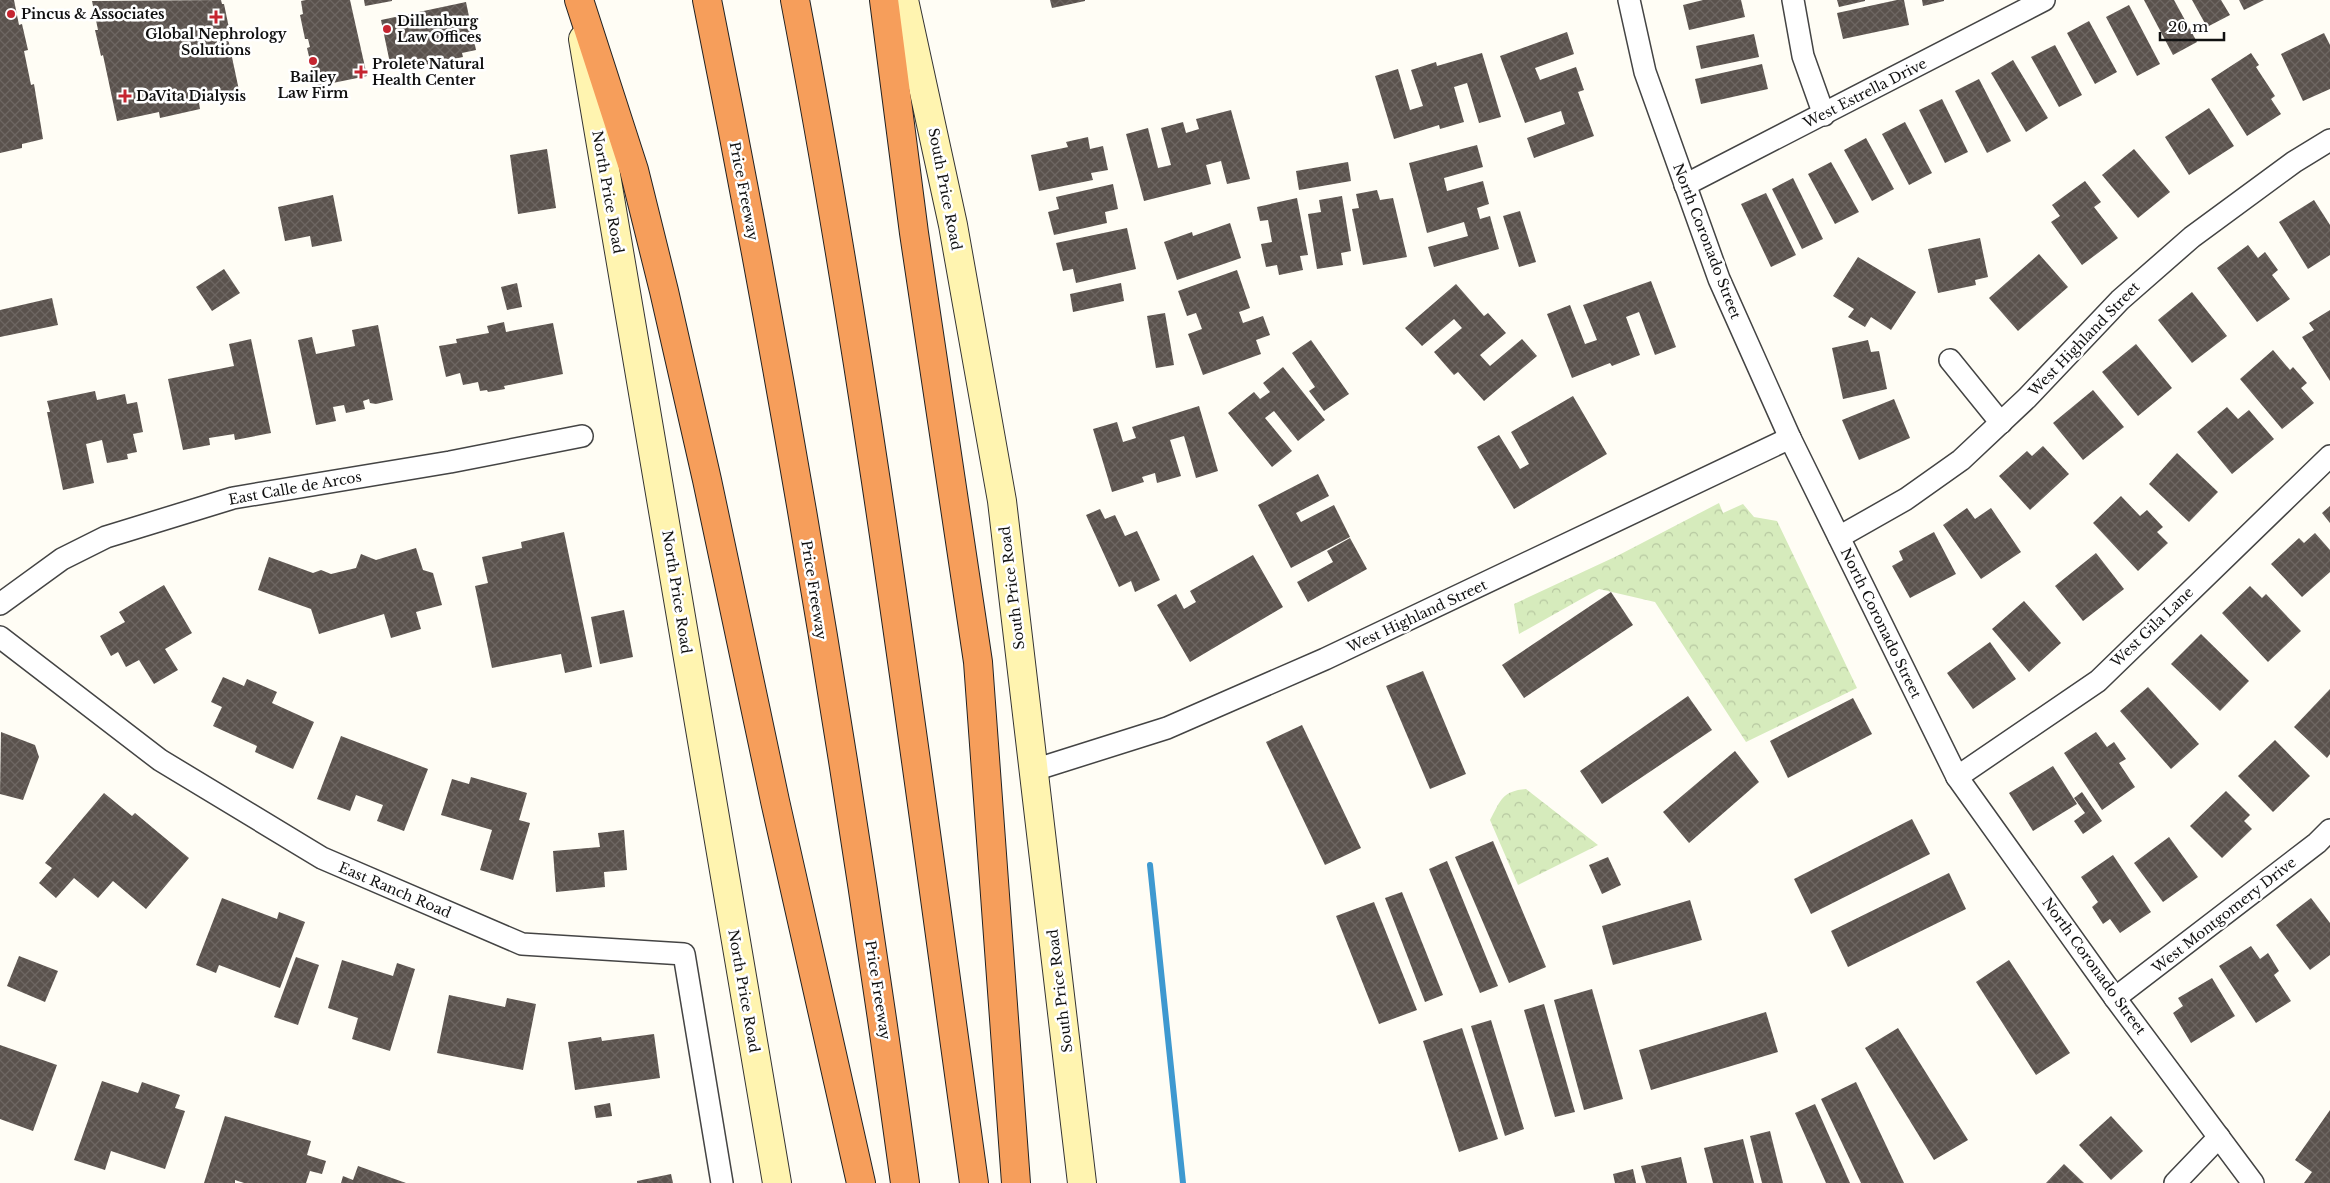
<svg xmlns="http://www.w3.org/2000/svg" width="2330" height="1183" font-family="'Libre Baskerville',serif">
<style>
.park{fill:url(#park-crowns)}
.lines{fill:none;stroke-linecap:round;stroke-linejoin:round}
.stream{stroke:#3e99d0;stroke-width:6}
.building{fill:url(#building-cross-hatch)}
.street-casing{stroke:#444;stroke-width:24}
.secondary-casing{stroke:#333;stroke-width:30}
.highway-casing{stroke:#222;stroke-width:30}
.street{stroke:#fff;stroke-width:21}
.secondary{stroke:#fff4b0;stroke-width:28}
.highway{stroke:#f69e5b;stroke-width:28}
.poi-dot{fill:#c52530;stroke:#fff;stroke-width:2}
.labels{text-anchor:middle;stroke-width:5;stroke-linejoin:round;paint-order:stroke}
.poi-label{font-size:14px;font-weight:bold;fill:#111;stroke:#fff;text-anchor:start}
.street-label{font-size:14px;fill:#111;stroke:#fff}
</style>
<defs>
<pattern id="park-crowns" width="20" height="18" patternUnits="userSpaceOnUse" patternTransform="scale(1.25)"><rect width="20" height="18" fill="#d6ebbc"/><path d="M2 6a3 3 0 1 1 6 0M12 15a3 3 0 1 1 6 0" fill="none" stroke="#b7c8a1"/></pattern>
<pattern id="building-cross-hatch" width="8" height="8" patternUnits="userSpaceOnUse" patternTransform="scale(1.25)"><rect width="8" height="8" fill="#5a524d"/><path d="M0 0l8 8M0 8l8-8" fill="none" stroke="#6d6662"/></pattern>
</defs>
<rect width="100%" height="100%" fill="#fffdf5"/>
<g class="park">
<polygon points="1719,503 1723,513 1743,504 1754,517 1777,521 1857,688 1746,742 1655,602 1599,589 1519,634 1514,604 1617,556"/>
<path d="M 1526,789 L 1598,845 L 1518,885 L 1490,820 C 1501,800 1502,791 1526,789 Z"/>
</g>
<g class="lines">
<polyline class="stream" points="1150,865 1183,1183"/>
</g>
<g class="building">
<polygon points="0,0 14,0 19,25 22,24 28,50 24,51 31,85 34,84 43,139 22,144 22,148 0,153"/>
<polygon points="221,0 222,4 224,4 229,28 226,29 240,95 199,103 200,109 160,118 159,112 117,121 103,55 101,56 95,30 98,30 92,1"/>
<polygon points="306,0 350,0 367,76 318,86 315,72 313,73 307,48 310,47 308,39 305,39 300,15 303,14 301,1"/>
<polygon points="364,0 392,0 392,1 365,6"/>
<polygon points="1050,0 1085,0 1085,1 1052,8"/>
<polygon points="1703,0 1741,0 1745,17 1689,30 1683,5"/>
<polygon points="1837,0 1865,0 1865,1 1839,7"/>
<polygon points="1897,0 1904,0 1909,25 1843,39 1837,13"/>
<polygon points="1922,0 1944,0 1944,1 1923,6"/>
<polygon points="2144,0 2174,0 2197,42 2173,55"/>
<polygon points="2192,0 2221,0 2230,15 2207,27"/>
<polygon points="2239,0 2264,0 2244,10"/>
<polygon points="466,2 476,50 462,53 463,57 439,62 438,59 428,61 429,64 404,69 403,66 391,68 381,20"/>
<polygon points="2129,5 2160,64 2137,76 2106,17"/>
<polygon points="2089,21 2117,72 2095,84 2067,33"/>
<polygon points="1567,32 1574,54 1535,68 1540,80 1576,67 1584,90 1578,92 1594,136 1534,158 1527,138 1565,124 1561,111 1525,123 1500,56"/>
<polygon points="2324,33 2330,45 2330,89 2303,101 2281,54"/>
<polygon points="1754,34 1759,57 1701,69 1696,46"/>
<polygon points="2055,45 2082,95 2059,107 2031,57"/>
<polygon points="1482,53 1501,117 1479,123 1467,83 1454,87 1464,122 1440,129 1439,125 1394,139 1375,76 1398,69 1410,110 1423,106 1411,70 1436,62 1437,66"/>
<polygon points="2251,53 2259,65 2256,67 2275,96 2271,99 2281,114 2247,136 2211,79"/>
<polygon points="2013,60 2048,118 2026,132 1991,73"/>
<polygon points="1762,64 1768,89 1701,104 1695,79"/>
<polygon points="1979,79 2011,141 1987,153 1955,91"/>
<polygon points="1942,99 1968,152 1945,163 1919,110"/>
<polygon points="2209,108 2234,146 2189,175 2165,137"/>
<polygon points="1231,110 1250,179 1227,184 1221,161 1206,165 1211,184 1144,201 1126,134 1148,128 1158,168 1171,165 1161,128 1183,122 1186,133 1199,129 1196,119"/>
<polygon points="1905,122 1932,173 1909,185 1882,134"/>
<polygon points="1088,137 1090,149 1103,146 1108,170 1091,173 1093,180 1039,191 1031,155 1068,147 1066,142"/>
<polygon points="1866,138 1894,189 1872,201 1844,150"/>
<polygon points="1477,145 1483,167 1444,178 1447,191 1483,181 1489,204 1477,208 1480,219 1490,216 1499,249 1434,267 1428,247 1468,236 1464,222 1427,233 1409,163"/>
<polygon points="547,149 556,208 518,214 510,155"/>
<polygon points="2134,149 2170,192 2138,218 2102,175"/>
<polygon points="1348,162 1351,181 1299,190 1296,171"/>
<polygon points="1831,162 1859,212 1835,224 1808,174"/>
<polygon points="1793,178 1823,239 1802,249 1772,189"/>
<polygon points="2085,181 2101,202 2094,207 2118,238 2082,265 2051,222 2060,216 2052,205"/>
<polygon points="1113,184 1118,209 1105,212 1107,223 1054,235 1048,212 1059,209 1056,197"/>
<polygon points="1377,190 1380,200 1393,198 1407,257 1363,265 1352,209 1359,208 1356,194"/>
<polygon points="1766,193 1796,255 1771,267 1741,204"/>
<polygon points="333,195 342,241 312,247 310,236 285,241 278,207"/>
<polygon points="1342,196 1351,251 1341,253 1343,265 1317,269 1308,214 1321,212 1319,200"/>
<polygon points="1297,198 1308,255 1300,256 1303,270 1279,275 1277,265 1266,267 1261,244 1272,242 1268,220 1260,221 1257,207"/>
<polygon points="2314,200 2330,225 2330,255 2308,269 2279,222"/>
<polygon points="1520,211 1536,262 1519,267 1503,216"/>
<polygon points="1230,223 1241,258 1177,280 1164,242 1192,232 1193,236"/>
<polygon points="1127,228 1136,269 1076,283 1073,269 1063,271 1056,243"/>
<polygon points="1980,238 1988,277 1975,280 1976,285 1938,293 1928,249"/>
<polygon points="2248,245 2258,258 2265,252 2278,270 2272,275 2290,299 2257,322 2217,268"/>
<polygon points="2039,254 2068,287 2018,331 1989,298"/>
<polygon points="1858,257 1916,292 1891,330 1871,317 1865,327 1848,317 1854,309 1833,296"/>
<polygon points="224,269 240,293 212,311 196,287"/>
<polygon points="1237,270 1250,308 1239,312 1243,323 1263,316 1270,335 1256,340 1261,354 1203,375 1188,334 1202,329 1196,313 1187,316 1178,291"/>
<polygon points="1651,281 1676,347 1655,355 1639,312 1626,317 1640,355 1612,366 1610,363 1572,378 1547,314 1570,305 1585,344 1597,340 1583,305"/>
<polygon points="517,283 522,307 507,310 501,287"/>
<polygon points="1121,283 1124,301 1073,312 1070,294"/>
<polygon points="1456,284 1484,316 1488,313 1506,333 1480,355 1490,366 1522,339 1537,356 1484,401 1458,372 1454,375 1434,352 1462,328 1454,319 1422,346 1405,328"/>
<polygon points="2192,292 2227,336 2192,363 2158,320"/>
<polygon points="52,298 58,325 0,337 0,310"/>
<polygon points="2330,310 2330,381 2302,337 2314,330 2309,323"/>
<polygon points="1165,313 1174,365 1156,368 1147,316"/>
<polygon points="504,322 506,332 553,323 563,374 504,386 505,389 488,392 487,390 480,391 478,382 463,385 460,373 446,377 439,346 457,343 456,339 489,333 487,326"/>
<polygon points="378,325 393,400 376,404 370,403 369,399 363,401 365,409 346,413 344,405 333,407 336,421 316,425 298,340 312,337 316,354 355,346 352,330"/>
<polygon points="251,339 271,433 235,440 234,434 209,438 210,445 183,450 168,379 234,366 229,344"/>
<polygon points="1311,340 1349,394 1324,411 1309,391 1315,387 1292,353"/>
<polygon points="1868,340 1871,352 1879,351 1887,389 1843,399 1832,348"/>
<polygon points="2136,344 2172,388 2138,416 2102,372"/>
<polygon points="2273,350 2290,370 2293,367 2307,383 2301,388 2314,403 2282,429 2240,379"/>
<polygon points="1283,367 1325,420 1298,441 1274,411 1265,418 1292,451 1272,467 1228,413 1254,392 1260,399 1270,392 1263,383"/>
<polygon points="2093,390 2124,427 2083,460 2053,423"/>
<polygon points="95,391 97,400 125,394 127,404 137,402 143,432 133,434 137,452 127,454 128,459 107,463 102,440 86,444 94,483 63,490 47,412 50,412 47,401"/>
<polygon points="1573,396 1607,454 1514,509 1477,447 1499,435 1520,469 1529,464 1511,432"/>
<polygon points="1894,399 1910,438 1859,460 1842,420"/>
<polygon points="1199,406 1218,471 1196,478 1184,436 1170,440 1181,476 1157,483 1155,473 1142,477 1144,482 1112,492 1093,429 1117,422 1123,442 1136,438 1132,427"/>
<polygon points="2227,407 2238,419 2249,410 2274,439 2232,474 2197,432"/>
<polygon points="2043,446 2069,474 2030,510 1999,476 2027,451 2032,456"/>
<polygon points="2177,453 2218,492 2189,522 2149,484"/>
<polygon points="1318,474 1329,496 1296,513 1301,522 1334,505 1350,537 1291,568 1258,505"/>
<polygon points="2121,496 2140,516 2147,510 2163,527 2157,532 2168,543 2138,571 2093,523"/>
<polygon points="2330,506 2330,523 2322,513"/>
<polygon points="1967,508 1975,519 1991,508 2021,552 1981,579 1943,525"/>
<polygon points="1100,509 1105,519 1115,515 1125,536 1137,531 1160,580 1135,592 1131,581 1119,587 1086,515"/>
<polygon points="564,532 592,667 565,673 561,654 492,668 475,586 488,583 482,557 522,548 521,542"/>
<polygon points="1934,532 1956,574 1910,598 1892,566 1903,560 1899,551"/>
<polygon points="2315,533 2330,550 2330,572 2302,597 2271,564 2299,538 2304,543"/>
<polygon points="1350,538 1367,569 1308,602 1297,582 1333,562 1327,551"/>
<polygon points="416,548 423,570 433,573 442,605 416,612 421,629 391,638 384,614 319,634 311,609 258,590 269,557 313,573 321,570 331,574 356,568 361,554 376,560"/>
<polygon points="2096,553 2124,589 2083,621 2055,586"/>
<polygon points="1253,555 1283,607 1190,662 1157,605 1176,594 1184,609 1196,602 1190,591"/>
<polygon points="164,585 192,633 165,649 178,670 154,684 139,660 126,667 118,652 111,656 100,636 125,622 119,612"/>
<polygon points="2250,586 2262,598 2266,594 2301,631 2268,662 2222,613"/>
<polygon points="1611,592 1633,625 1524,698 1502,665"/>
<polygon points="2024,601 2061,643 2029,672 1992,629"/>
<polygon points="624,610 633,657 600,664 591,617"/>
<polygon points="2201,634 2249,681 2220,711 2171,664"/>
<polygon points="1990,642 2016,679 1973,709 1947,673"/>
<polygon points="1423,671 1466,774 1430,789 1386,686"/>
<polygon points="223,677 244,686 247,679 277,692 272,703 314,722 293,769 255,752 257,746 213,726 222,707 211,702"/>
<polygon points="2148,687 2199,744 2171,769 2120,711"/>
<polygon points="2330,689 2330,754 2327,758 2294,727"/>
<polygon points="1688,696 1712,730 1602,804 1580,771"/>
<polygon points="1853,698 1872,734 1788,778 1770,741"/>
<polygon points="1302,725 1361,848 1325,865 1266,742"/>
<polygon points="1,732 35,745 39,757 23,800 0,794"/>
<polygon points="2096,732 2107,747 2114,742 2126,759 2119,763 2135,787 2102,810 2064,753"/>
<polygon points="341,736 428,769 404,831 377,821 383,805 356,795 350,811 317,799"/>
<polygon points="2275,740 2310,776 2273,812 2238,776"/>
<polygon points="1735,751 1759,782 1689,843 1663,812"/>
<polygon points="2053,766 2077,804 2033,831 2009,793"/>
<polygon points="471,777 527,793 519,820 530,823 513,880 480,870 492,830 441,815 452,779 469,784"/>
<polygon points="2226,791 2250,815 2244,821 2252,829 2222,858 2190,826"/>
<polygon points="2082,792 2102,821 2083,834 2074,821 2085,813 2074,798"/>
<polygon points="104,793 132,816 135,813 189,858 146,909 113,881 98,898 74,878 56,898 39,883 52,868 45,863"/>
<polygon points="1912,819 1930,854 1811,914 1794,879"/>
<polygon points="624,830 627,870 604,872 605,887 556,892 553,851 600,847 598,833"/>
<polygon points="2169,837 2198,877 2163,902 2134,863"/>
<polygon points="1493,841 1546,967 1509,983 1455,857"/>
<polygon points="2113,855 2151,912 2120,933 2110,919 2103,924 2092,907 2098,902 2081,877"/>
<polygon points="1608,857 1621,885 1602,894 1589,865"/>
<polygon points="1447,861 1498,986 1480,993 1429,869"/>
<polygon points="1949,873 1966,909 1848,967 1831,931"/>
<polygon points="1402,892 1443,995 1425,1002 1385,898"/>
<polygon points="222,898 277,919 279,912 305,922 280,988 219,965 216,973 196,965"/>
<polygon points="2311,898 2330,923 2330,955 2310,970 2276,925"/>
<polygon points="1690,900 1702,940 1613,965 1602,926"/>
<polygon points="1374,902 1417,1010 1379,1024 1336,916"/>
<polygon points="2251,946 2260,959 2268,953 2279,971 2274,975 2291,1001 2256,1023 2219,966"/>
<polygon points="19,956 58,971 45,1002 7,986"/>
<polygon points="296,957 319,965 298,1025 274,1017"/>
<polygon points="342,960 393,976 397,963 415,969 390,1051 352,1039 358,1018 328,1008"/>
<polygon points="2009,960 2070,1053 2036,1075 1976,982"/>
<polygon points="2212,978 2235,1016 2191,1043 2173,1013 2183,1006 2178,998"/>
<polygon points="1592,989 1623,1099 1584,1110 1554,1000"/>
<polygon points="449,995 505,1007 507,998 536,1004 523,1070 437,1053"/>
<polygon points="1544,1004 1575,1112 1555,1117 1524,1010"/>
<polygon points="1766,1012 1778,1052 1651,1090 1639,1050"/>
<polygon points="1491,1020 1524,1129 1505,1136 1471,1026"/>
<polygon points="1462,1028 1498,1139 1459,1152 1423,1041"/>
<polygon points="1898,1028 1968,1140 1934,1160 1865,1048"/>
<polygon points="654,1034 660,1078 575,1090 568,1042 601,1037 602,1041"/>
<polygon points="0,1045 57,1065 33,1131 0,1119"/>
<polygon points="102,1081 138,1093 142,1082 180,1095 175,1108 185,1111 165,1169 111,1151 105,1170 74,1160"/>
<polygon points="1856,1082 1904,1183 1861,1183 1821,1099"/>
<polygon points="610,1103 612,1116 596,1118 594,1106"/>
<polygon points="1815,1104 1850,1183 1826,1183 1795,1113"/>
<polygon points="2330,1110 2330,1183 2304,1183 2312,1172 2295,1160"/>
<polygon points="225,1116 311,1141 307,1155 326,1161 322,1174 310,1171 306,1183 244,1183 235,1180 235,1183 204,1183"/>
<polygon points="2111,1116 2143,1151 2111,1180 2079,1145"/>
<polygon points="1770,1131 1783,1183 1762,1183 1750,1136"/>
<polygon points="1743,1139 1754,1183 1713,1183 1704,1148"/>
<polygon points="1681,1157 1687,1183 1646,1183 1641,1166"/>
<polygon points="2064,1164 2084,1183 2046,1183"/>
<polygon points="358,1166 406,1183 341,1183 343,1176 353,1180"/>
<polygon points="1633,1169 1636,1183 1615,1183 1613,1174"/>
<polygon points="671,1174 673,1183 637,1183 637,1181"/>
</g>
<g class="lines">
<g class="street-casing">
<g id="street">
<polyline points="1629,0 1645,72 1719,279 1790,438 1957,777 2115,998 2253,1183"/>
<polyline points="1793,0 1803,56 1824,115"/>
<polyline points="1685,185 2044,0"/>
<polyline points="1950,360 2001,423"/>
<polyline points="1839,537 1906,499 1961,460 2027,398 2120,300 2192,237 2294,162 2330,140"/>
<polyline points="0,604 62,559 106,537 233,498 450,462 582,436"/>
<polyline points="0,637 160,760 322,858 522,944 684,954 722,1183"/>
<polyline points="1034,770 1167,728 1325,659 1790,438"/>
<polyline points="1957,777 2098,681 2330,456"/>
<polyline points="2115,998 2317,843 2330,830"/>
<polyline points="2175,1183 2219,1137"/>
</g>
</g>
<g class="secondary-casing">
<g id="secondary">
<polyline points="904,0 953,225 1002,501 1082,1183"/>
<polyline points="583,39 777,1183"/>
</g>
</g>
<g class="highway-casing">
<g id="highway">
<polyline points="579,0 634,170 664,291 707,480 775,801 861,1183"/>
<path d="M 707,0 C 786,392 851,787 905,1183"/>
<path d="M 795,0 C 870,392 919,788 974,1183"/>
<polyline points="884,0 914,233 978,662 1016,1183"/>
</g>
</g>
<use href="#street" class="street"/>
<use href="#secondary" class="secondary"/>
<use href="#highway" class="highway"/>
</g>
<g class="poi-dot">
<circle cx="11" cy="14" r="5"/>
<path d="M213.5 9.5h5v5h5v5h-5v5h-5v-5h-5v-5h5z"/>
<circle cx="387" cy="29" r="5"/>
<circle cx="313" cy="61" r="5"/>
<path d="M358.5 64.5h5v5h5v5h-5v5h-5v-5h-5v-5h5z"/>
<path d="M122.5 88.5h5v5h5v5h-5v5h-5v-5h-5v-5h5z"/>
</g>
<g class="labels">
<g class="poi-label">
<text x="21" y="19">Pincus &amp; Associates</text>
<text x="397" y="26">Dillenburg<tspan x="397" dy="16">Law Offices</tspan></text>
<text x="216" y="39" text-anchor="middle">Global Nephrology<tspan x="216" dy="16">Solutions</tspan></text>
<text x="372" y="69">Prolete Natural<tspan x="372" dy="16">Health Center</tspan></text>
<text x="313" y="82" text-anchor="middle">Bailey<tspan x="313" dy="16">Law Firm</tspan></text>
<text x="136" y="101">DaVita Dialysis</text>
</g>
<g class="street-label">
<text transform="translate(1865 93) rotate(-27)" y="5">West Estrella Drive</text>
<text transform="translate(945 189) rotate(79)" y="5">South Price Road</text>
<text transform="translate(744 191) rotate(79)" y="5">Price Freeway</text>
<text transform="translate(608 192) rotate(80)" y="5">North Price Road</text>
<text transform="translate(1707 241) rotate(69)" y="5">North Coronado Street</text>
<text transform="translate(2084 339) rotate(-46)" y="5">West Highland Street</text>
<text transform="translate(295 488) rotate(-10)" y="5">East Calle de Arcos</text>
<text transform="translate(1012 588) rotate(-97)" y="5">South Price Road</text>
<text transform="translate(814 590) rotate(81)" y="5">Price Freeway</text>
<text transform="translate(677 592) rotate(81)" y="5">North Price Road</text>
<text transform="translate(1417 616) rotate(-25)" y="5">West Highland Street</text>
<text transform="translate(1881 623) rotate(64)" y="5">North Coronado Street</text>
<text transform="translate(2152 627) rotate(-44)" y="5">West Gila Lane</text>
<text transform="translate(395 890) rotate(23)" y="5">East Ranch Road</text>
<text transform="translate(2224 915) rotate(-38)" y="5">West Montgomery Drive</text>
<text transform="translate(2094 966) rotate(54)" y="5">North Coronado Street</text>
<text transform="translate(878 990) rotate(81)" y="5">Price Freeway</text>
<text transform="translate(744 991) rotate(80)" y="5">North Price Road</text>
<text transform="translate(1060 991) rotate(-97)" y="5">South Price Road</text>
</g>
</g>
<path d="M2160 32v8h64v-8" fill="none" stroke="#111111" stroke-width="2.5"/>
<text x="2168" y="32" font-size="15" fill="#111111" stroke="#ffffff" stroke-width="4" paint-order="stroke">20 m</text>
</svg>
